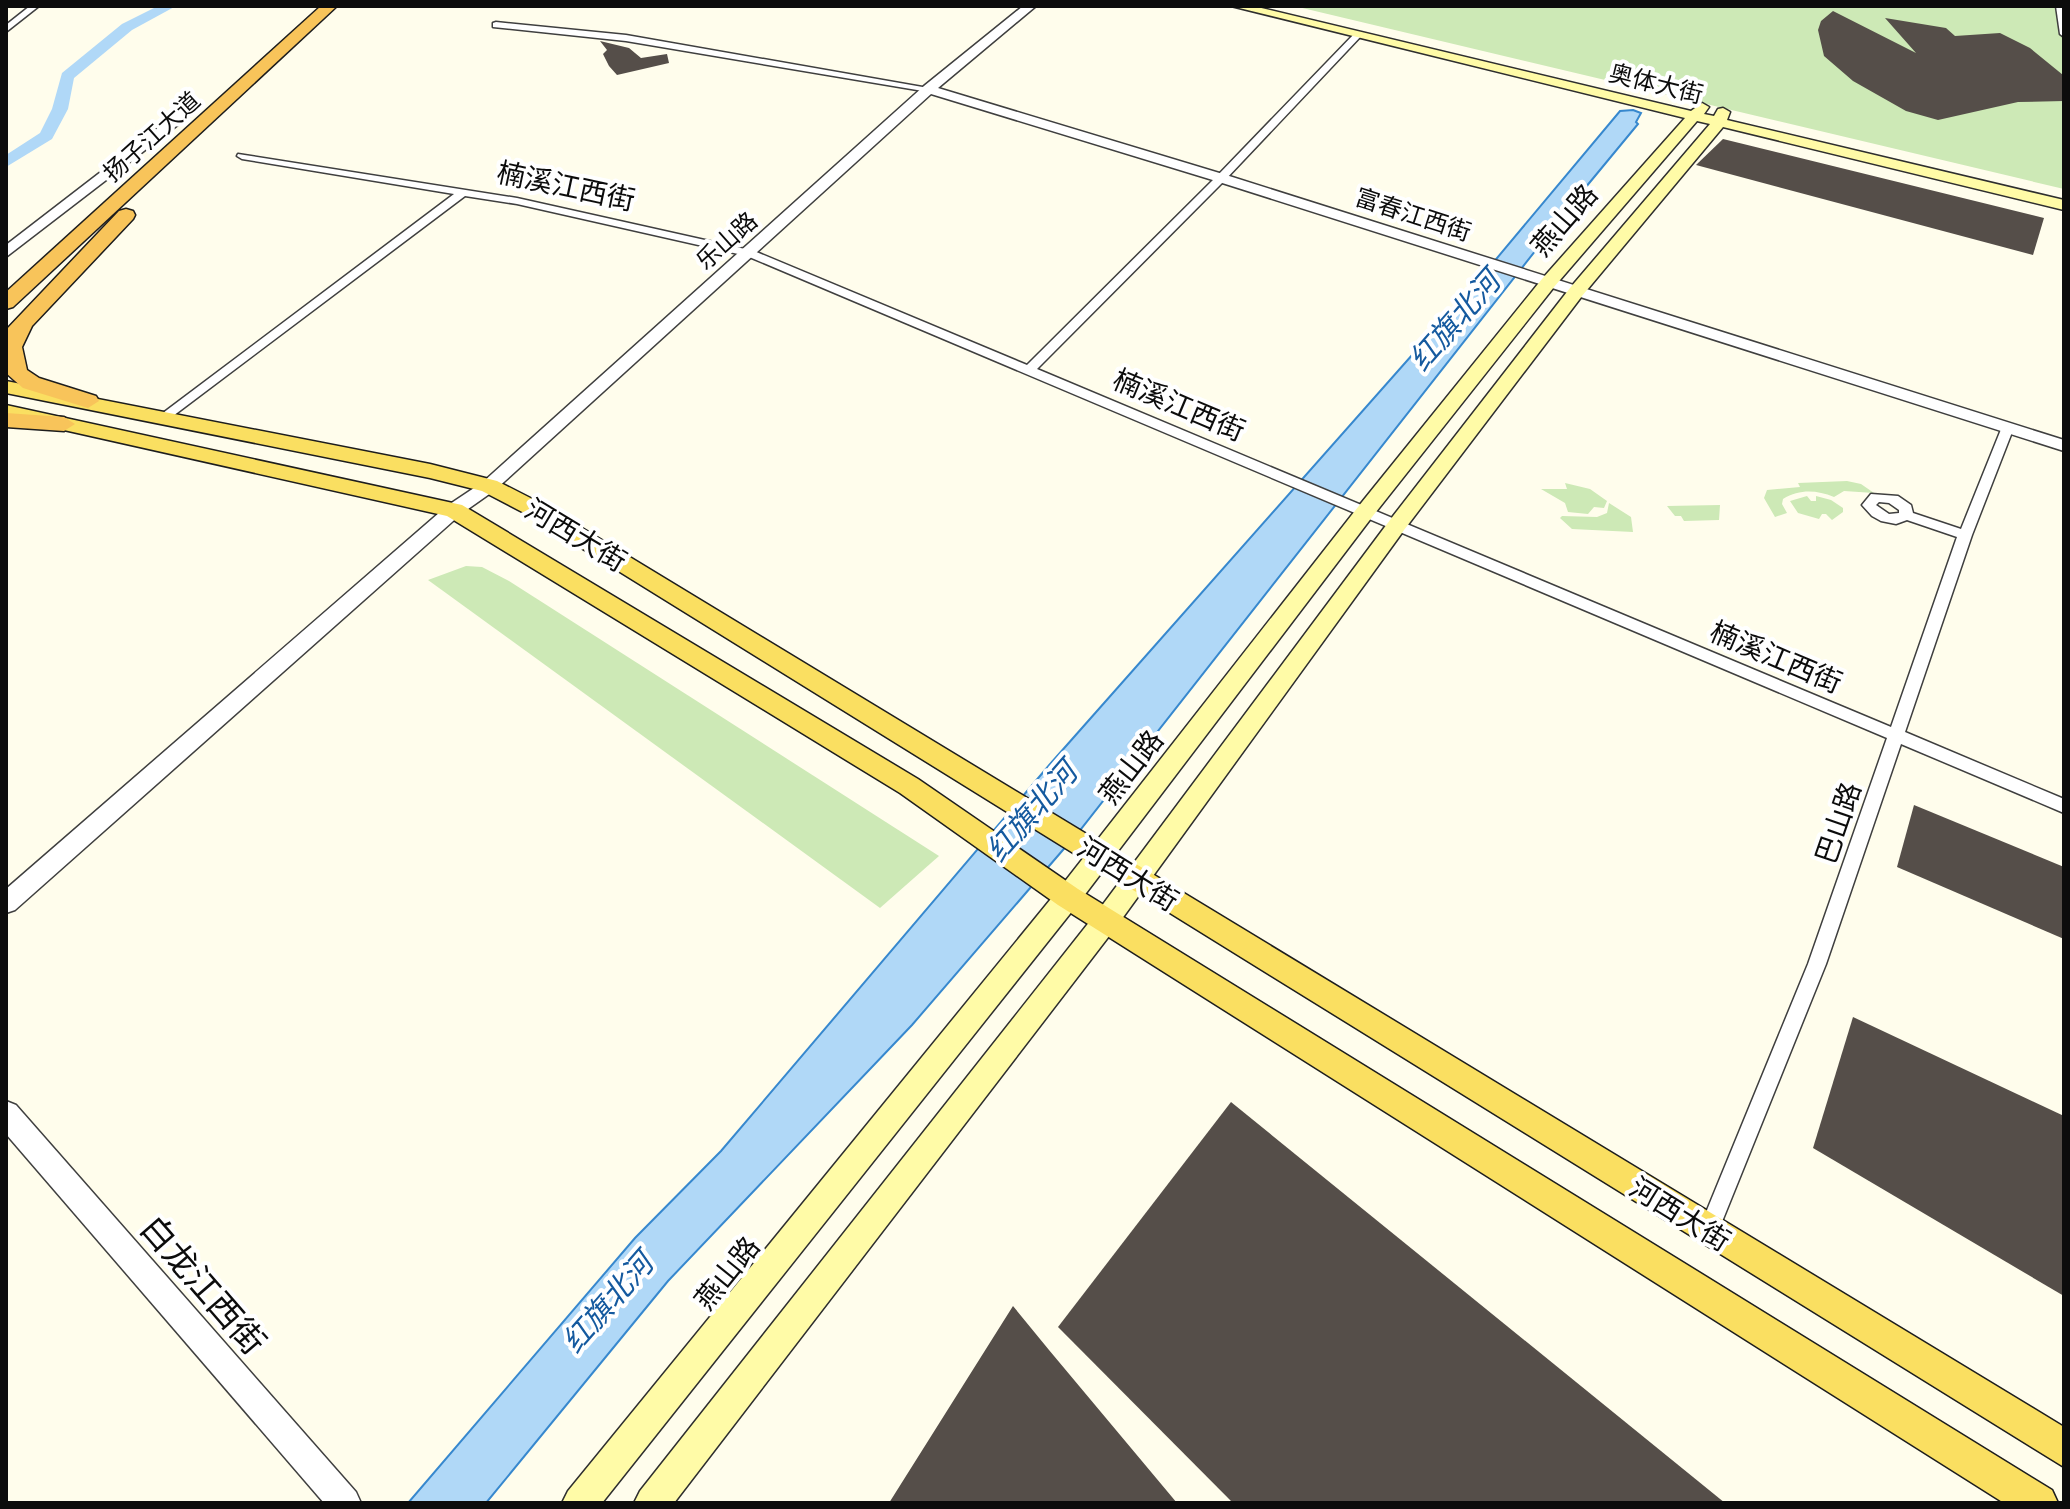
<svg xmlns="http://www.w3.org/2000/svg" width="2070" height="1509" font-family="'PT Serif','Noto Sans SC',serif">
<style>
.green{fill:#cde9b6}
.water{fill:#b0d8f7;stroke:#3788ce;stroke-width:2}
.lines{fill:none;stroke-linecap:round;stroke-linejoin:round}
.river{fill:#b0d8f7;fill-rule:evenodd}
.building{fill:#554e49}
.minor-casing{stroke:#3f3f3f;stroke-width:3}
.tertiary-casing{stroke:#3f3f3f;stroke-width:3}
.secondary-casing{stroke:#2e2e2e;stroke-width:3}
.primary-casing{stroke:#1d1d1d;stroke-width:3}
.trunk-casing{stroke:#1d1d1d;stroke-width:3}
.minor{fill:#fff;fill-rule:evenodd}
.tertiary{fill:#fff;fill-rule:evenodd}
.secondary{fill:#fffba7;fill-rule:evenodd}
.primary{fill:#fadf61;fill-rule:evenodd}
.trunk{fill:#f8c45a;fill-rule:evenodd}
.labels{text-anchor:middle;stroke-width:8;stroke-linejoin:round;paint-order:stroke}
.far-street-label{font-size:24px;fill:#0c0c0c;stroke:#fff}
.street-label{font-size:28px;fill:#0c0c0c;stroke:#fff}
.water-label{font-size:30px;font-style:italic;fill:#155a9f;stroke:#fff}
.near-street-label{font-size:34px;fill:#0c0c0c;stroke:#fff}
</style>
<rect width="100%" height="100%" fill="#fffdec"/>
<g class="green">
<polygon points="1294,6 2064,6 2064,189"/>
<path d="M 1847,481 L 1861,484 L 1874,493 L 1844,491 L 1834,497 C 1816,490 1800,489 1783,499 L 1782,504 L 1787,513 L 1775,517 L 1764,498 L 1767,490 L 1800,487 L 1798,483 Z"/>
<polygon points="1565,483 1590,489 1607,501 1604,508 1594,507 1588,514 1568,512 1565,503 1541,489 1567,489"/>
<polygon points="1807,496 1811,501 1816,501 1816,496 1831,500 1843,508 1843,512 1832,520 1826,514 1822,514 1819,519 1798,513 1790,501"/>
<polygon points="1609,503 1631,517 1633,532 1572,529 1560,518 1562,516 1597,517 1607,513"/>
<polygon points="1720,505 1719,520 1684,521 1681,516 1675,516 1667,506"/>
<polygon points="466,566 482,567 509,581 939,856 880,908 428,580"/>
</g>
<polygon class="water" points="1633,110 1641,113 1636,122 1638,124 1576,199 1081,829 912,1025 668,1281 486,1503 408,1503 635,1238 721,1151 1051,763 1482,276 1620,111"/>
<g class="lines">
<polygon class="river" points="158,6 176,6 132,30 74,78 68,109 52,139 6,167 6,155 40,133 52,109 62,73 122,24"/>
</g>
<g class="building">
<polygon points="1833,11 1916,53 1885,18 1946,28 1955,36 2000,33 2030,48 2063,75 2064,101 2018,102 1938,120 1906,111 1853,81 1824,56 1818,30 1821,21"/>
<polygon points="600,41 629,48 641,58 667,54 669,63 617,75 609,66 603,54 607,50"/>
<polygon points="1723,139 2044,218 2033,255 1696,165"/>
<polygon points="1914,805 2064,867 2064,939 1897,867"/>
<polygon points="1853,1017 2064,1116 2064,1296 1813,1148"/>
<polygon points="1231,1102 1725,1503 1233,1503 1058,1327"/>
<polygon points="1013,1306 1049,1350 1177,1503 889,1503"/>
</g>
<g class="lines">
<g class="minor-casing">
<g id="minor">
<polygon points="30,6 39,6 6,32 6,25"/>
<polygon points="2056,6 2064,6 2064,37 2060,34"/>
<polygon points="496,22 626,35 934,89 929,92 626,41 493,27 493,23"/>
<path d="M 1356,32 L 1363,34 L 1225,180 L 1037,369 L 1891,727 L 1957,537 L 1907,520 L 1896,524 L 1881,521 L 1872,516 L 1862,505 L 1871,494 L 1898,496 L 1911,505 L 1913,513 L 1961,529 L 2002,427 L 2008,423 L 2014,427 L 1972,535 L 1905,732 L 2064,799 L 2064,813 L 1901,744 L 1826,964 L 1715,1239 L 1708,1242 L 1701,1239 L 1698,1232 L 1808,964 L 1887,738 L 747,256 L 517,204 L 465,196 L 169,419 L 161,419 L 159,416 L 454,194 L 242,159 L 237,156 L 238,154 L 517,198 L 754,251 L 1027,365 L 1217,176 ZM 1879,502 L 1889,503 L 1899,510 L 1899,513 L 1889,514 L 1876,505 Z"/>
</g>
</g>
<g class="tertiary-casing">
<g id="tertiary">
<polygon points="1023,6 1036,6 938,88 1226,175 2064,440 2064,451 1216,181 931,94 495,490 461,514 15,910 6,913 6,889 447,506 483,482 924,86"/>
<polygon points="180,111 192,114 6,257 6,245"/>
<polygon points="6,1101 16,1105 356,1492 361,1503 324,1503 6,1134"/>
</g>
</g>
<g class="secondary-casing">
<polygon id="secondary" points="1231,6 1253,6 1691,111 1702,103 1709,107 1704,114 1714,116 1718,109 1723,108 1730,112 1727,120 2064,200 2064,210 1723,127 1582,296 1404,530 1116,927 674,1503 634,1503 640,1491 1098,911 1390,520 1570,288 1710,124 1697,121 1554,287 1372,517 1077,905 602,1503 562,1503 568,1491 1059,889 1358,507 1542,279 1685,118"/>
</g>
<g class="primary-casing">
<g id="primary">
<polygon points="6,381 430,464 497,481 544,505 2064,1427 2064,1467 528,515 482,491 430,478 6,393"/>
<polygon points="6,405 462,505 918,779 1078,889 2052,1490 2058,1503 2004,1503 1058,905 900,793 447,516 6,417"/>
</g>
</g>
<g class="trunk-casing">
<g id="trunk">
<polygon points="321,6 337,6 13,307 6,309 6,292"/>
<polygon points="126,209 133,211 135,215 133,219 32,326 22,347 27,370 39,378 96,396 99,401 88,408 23,388 6,373 6,330 119,211"/>
<polygon points="6,413 64,417 75,424 64,431 6,427"/>
</g>
</g>
<use href="#minor" class="minor"/>
<use href="#tertiary" class="tertiary"/>
<use href="#secondary" class="secondary"/>
<use href="#primary" class="primary"/>
<use href="#trunk" class="trunk"/>
</g>
<g class="labels">
<g class="far-street-label">
<text transform="translate(1656 84) rotate(14)" y="8">奥体大街</text>
<text transform="translate(152 137) rotate(-42)" y="8">扬子江大道</text>
<text transform="translate(1413 215) rotate(18)" y="8">富春江西街</text>
<text transform="translate(727 241) rotate(-42)" y="8">乐山路</text>
</g>
<g class="street-label">
<text transform="translate(566 186) rotate(12)" y="10">楠溪江西街</text>
<text transform="translate(1564 220) rotate(-49)" y="10">燕山路</text>
<text transform="translate(1179 405) rotate(23)" y="10">楠溪江西街</text>
<text transform="translate(576 535) rotate(31)" y="10">河西大街</text>
<text transform="translate(1776 657) rotate(23)" y="10">楠溪江西街</text>
<text transform="translate(1131 767) rotate(-52)" y="10">燕山路</text>
<text transform="translate(1838 823) rotate(-71)" y="10">巴山路</text>
<text transform="translate(1128 874) rotate(32)" y="10">河西大街</text>
<text transform="translate(1680 1214) rotate(32)" y="10">河西大街</text>
<text transform="translate(727 1273) rotate(-51)" y="10">燕山路</text>
</g>
<g class="water-label">
<text transform="translate(1455 321) rotate(-49)" y="10">红旗北河</text>
<text transform="translate(1032 812) rotate(-49)" y="10">红旗北河</text>
<text transform="translate(608 1303) rotate(-49)" y="10">红旗北河</text>
</g>
<g class="near-street-label">
<text transform="translate(203 1285) rotate(49)" y="12">白龙江西街</text>
</g>
</g>
<rect width="2070" height="1509" fill="none" stroke="#0c0c0c" stroke-width="16"/>
</svg>
